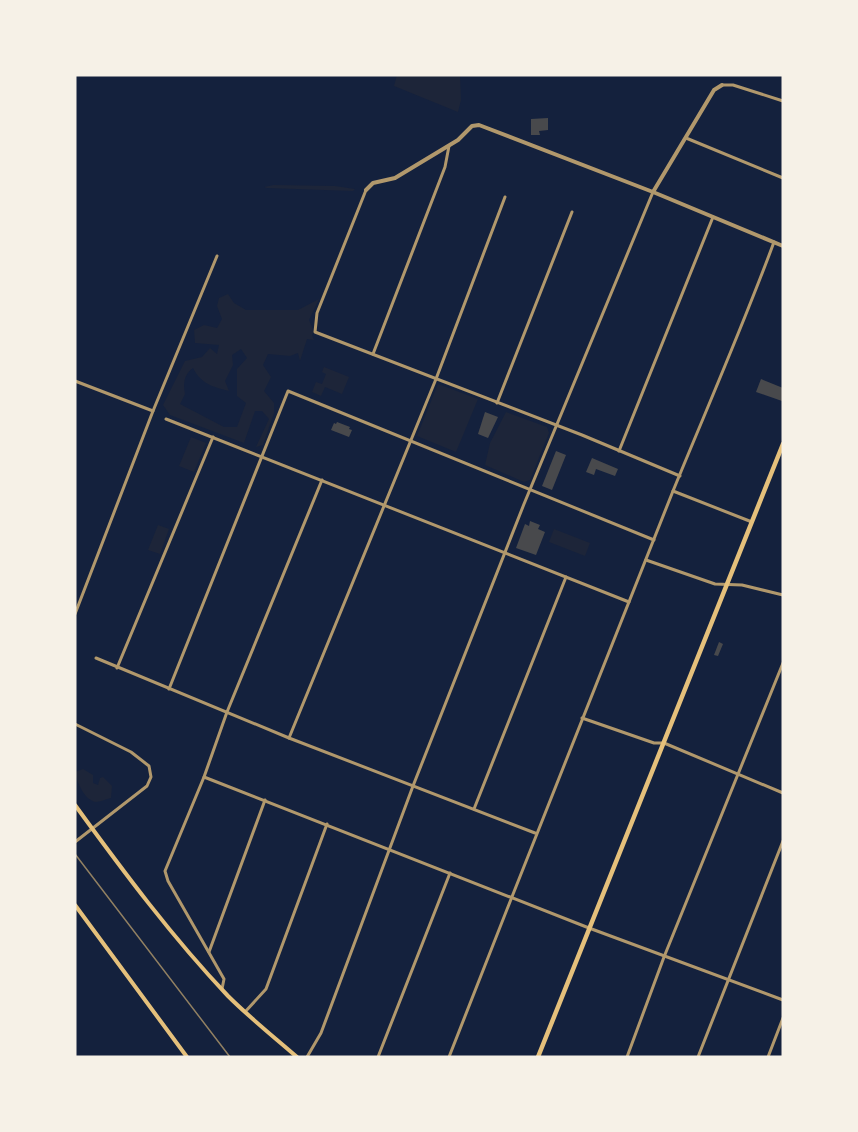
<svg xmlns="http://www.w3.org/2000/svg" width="858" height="1132" font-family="'PT Sans Narrow',sans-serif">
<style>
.green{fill:#1d2539;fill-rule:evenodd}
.building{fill:#48494c}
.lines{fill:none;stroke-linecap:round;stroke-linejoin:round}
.minor{stroke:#b1986c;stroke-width:3}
.tertiary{stroke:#b1986c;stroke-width:4}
.secondary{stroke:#e5c07b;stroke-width:4}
.primary{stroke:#e5c07b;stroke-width:4.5}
.rail{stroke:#918062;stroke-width:1.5}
</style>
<rect width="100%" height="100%" fill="#14213d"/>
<g class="green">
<polygon points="397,75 460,75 461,100 458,112 394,86"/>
<polygon points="274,185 335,186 355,189 353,191 267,188 264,187"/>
<path d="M 228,294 L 234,303 L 246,310 L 298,310 L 319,299 L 309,320 L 314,332 L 312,335 L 314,340 L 307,339 L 300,361 L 298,353 L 290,356 L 268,354 L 263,365 L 271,377 L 264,391 L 274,403 L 274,413 L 263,445 L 256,447 L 269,419 L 262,411 L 255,411 L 244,443 L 170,415 L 163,405 L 185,361 L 202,357 L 210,348 L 217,354 L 219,345 L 195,343 L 194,330 L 204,325 L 217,328 L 222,319 L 217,306 L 219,298 ZM 241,349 L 247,358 L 237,369 L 237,396 L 246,403 L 237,427 L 224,427 L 180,404 L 185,394 C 183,384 184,374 193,368 C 201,384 213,387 229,391 L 225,381 L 233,365 L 232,355 Z"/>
<polygon points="324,367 349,377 342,394 325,387 321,396 312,392 316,382 322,384 326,374 322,372"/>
<polygon points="438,384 478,399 456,452 417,436"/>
<polygon points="506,412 547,427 549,433 530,480 524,482 485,465 490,443"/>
<polygon points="191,437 206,443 194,472 179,466"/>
<polygon points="158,525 169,529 160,554 148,550"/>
<polygon points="554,529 590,543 585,556 549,542"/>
<path d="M 83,769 L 93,775 L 93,783 L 98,785 L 100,778 L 103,777 L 112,786 L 111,798 C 106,799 100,802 96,802 C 84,800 77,782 75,772 Z"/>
</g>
<g class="building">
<polygon points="548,118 548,130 539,131 540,135 531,135 531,119"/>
<polygon points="761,379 783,388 782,401 756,392"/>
<polygon points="485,412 498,417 488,438 478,434"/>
<polygon points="337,422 350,427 349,429 352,430 349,437 331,430 334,423 336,424"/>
<polygon points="556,451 566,455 552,490 542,486"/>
<polygon points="592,458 618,469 615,476 596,469 594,475 586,472"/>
<polygon points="530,521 540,525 538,529 545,532 536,555 516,548 525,524 529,526"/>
<polygon points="719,642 723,644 718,656 714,655"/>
</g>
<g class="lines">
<g class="minor">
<polyline points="722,85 733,85 783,101"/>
<polyline points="686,138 783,178"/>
<polyline points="366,190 317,313 315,332 582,435 680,476"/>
<polyline points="373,354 445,167 449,146"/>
<polyline points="75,381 153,411"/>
<polyline points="497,403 572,212"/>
<polyline points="166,419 629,602"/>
<polyline points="619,451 713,217"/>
<polyline points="673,491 752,522"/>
<polyline points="646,560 715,584 742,585 783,595"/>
<polyline points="75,614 153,411 217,256"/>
<polyline points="96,658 289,738 535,833"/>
<polyline points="117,668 213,437"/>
<polyline points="169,689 288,391 654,540"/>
<polyline points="582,718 654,743 664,743 783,793"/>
<polyline points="75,724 131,752 149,766 151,777 147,786 75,842"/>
<polyline points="289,738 436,379 505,197"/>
<polyline points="204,777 589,928 783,1000"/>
<polyline points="474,809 566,577"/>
<polyline points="209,952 265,800"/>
<polyline points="222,989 224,979 168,881 165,871 204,777 227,712 322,480"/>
<polyline points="245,1012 266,989 327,824"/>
<polyline points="307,1057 321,1033 413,786 524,504 653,192"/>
<polyline points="378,1057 450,873"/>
<path d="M 449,1057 C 523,868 598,679 673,491 C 707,408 743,326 774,242"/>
<polyline points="627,1057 664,957 783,663"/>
<polyline points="698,1057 783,841"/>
<polyline points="768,1057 783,1018"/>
</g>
<g class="tertiary">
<polyline points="366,190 373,183 395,178 458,140 472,126 479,125 653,192 783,246"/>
<polyline points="653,192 714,90 722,85"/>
</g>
<g class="secondary">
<path d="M 75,805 C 123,871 172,937 228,996 C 250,1018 274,1037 297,1057"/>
<polyline points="75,905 187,1057"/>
</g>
<polyline class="primary" points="538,1057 783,444"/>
<polyline class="rail" points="75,854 230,1057"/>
</g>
<rect width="858" height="1132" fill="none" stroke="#f6f1e7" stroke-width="153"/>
</svg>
